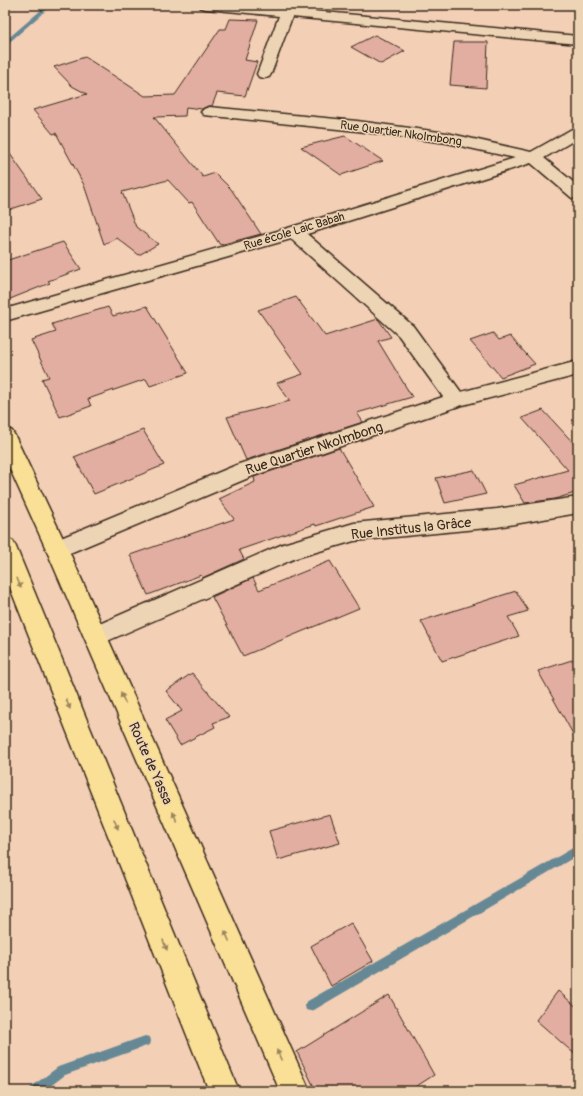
<svg xmlns="http://www.w3.org/2000/svg" width="583" height="1096" font-family="Pangolin,sans-serif">
<style>
.lines{fill:none;stroke-linecap:round;stroke-linejoin:round}
.stream{fill:#668895;fill-rule:evenodd}
.building{fill:#e3aea2;stroke:#3b2a1e}
.minor-casing{stroke:#3b2a1e;stroke-width:3}
.major-casing{stroke:#3b2a1e;stroke-width:3}
.minor{fill:#edd4b4;fill-rule:evenodd}
.major{fill:#fadf96;fill-rule:evenodd}
.oneway{fill:#9a845a}
.labels{text-anchor:middle;stroke-width:3;stroke-linejoin:round;paint-order:stroke}
.far-street-label{font-size:12px;fill:#3b2a1e;stroke:#edd4b4}
.street-label{font-size:14px;fill:#3b2a1e;stroke:#edd4b4}
</style>
<rect width="100%" height="100%" fill="#f2cfb5"/>
<filter id="ink" filterUnits="userSpaceOnUse"><feTurbulence type="fractalNoise" baseFrequency=".025" numOctaves="2"/><feDisplacementMap in="SourceGraphic" scale="8" xChannelSelector="R" yChannelSelector="G"/><feConvolveMatrix kernelMatrix="1 2 1 2 8 2 1 2 1" color-interpolation-filters="sRGB"/></filter>
<g filter="url(#ink)">
<g class="lines">
<g class="stream">
<polygon points="47,5 52,5 5,46 5,41"/>
<polygon points="578,845 578,855 314,1010 310,1011 306,1010 305,1006 306,1002"/>
<polygon points="145,1036 149,1037 150,1041 149,1045 65,1075 44,1091 29,1091 31,1087 58,1067"/>
</g>
</g>
<g class="building">
<polygon points="230,19 258,20 245,60 257,62 245,96 217,93 212,106 208,106 202,109 186,107 185,116 154,117 203,177 215,173 231,189 261,234 220,245 192,202 189,203 168,180 122,192 136,227 158,244 139,255 117,238 104,244 84,185 56,133 53,134 33,110 87,94 72,86 54,67 85,57 145,96 175,95 220,29 226,29"/>
<polygon points="375,35 405,51 381,64 351,47"/>
<polygon points="454,42 488,42 486,88 450,85"/>
<polygon points="345,136 383,161 341,175 301,147"/>
<polygon points="5,147 42,199 5,211"/>
<polygon points="63,242 81,269 48,281 50,283 5,301 5,261"/>
<polygon points="296,297 325,336 378,319 391,337 378,341 412,397 357,413 363,422 246,460 227,417 290,401 277,383 303,374 258,310"/>
<polygon points="147,306 188,373 150,386 146,379 88,399 91,406 60,417 42,379 49,377 31,340 56,332 52,324 108,307 113,316"/>
<polygon points="493,333 499,340 510,336 535,364 501,377 470,341"/>
<polygon points="543,410 578,448 578,492 555,499 525,503 514,485 568,470 522,418"/>
<polygon points="143,430 164,465 94,494 74,457"/>
<polygon points="339,448 374,507 316,526 315,524 239,550 244,559 202,578 201,575 148,595 130,555 234,519 219,499 255,482 254,477"/>
<polygon points="474,470 486,494 445,503 436,478"/>
<polygon points="330,561 359,608 243,656 212,597 253,578 259,590"/>
<polygon points="516,591 528,611 508,617 519,636 442,661 421,621"/>
<polygon points="578,658 578,743 538,671"/>
<polygon points="192,673 229,717 213,723 215,727 180,745 165,720 182,711 166,691"/>
<polygon points="330,814 340,843 278,860 269,831"/>
<polygon points="351,923 373,961 331,986 311,946"/>
<polygon points="558,991 578,1008 578,1057 536,1020"/>
<polygon points="389,995 434,1075 409,1091 316,1091 297,1052"/>
</g>
<g class="lines">
<g class="minor-casing">
<g id="minor">
<polygon points="199,5 250,5 578,36 578,44 292,17 271,74 269,77 264,78 259,77 257,74 279,16 206,9 201,8"/>
<polygon points="209,107 357,121 447,133 531,152 572,129 578,127 578,138 544,158 578,186 578,199 572,198 531,163 307,234 413,326 461,392 578,361 578,375 459,406 253,476 65,555 57,558 49,555 46,549 49,543 239,464 443,397 399,336 291,239 5,321 5,309 288,228 515,158 447,143 357,131 204,115 201,112 204,109"/>
<polygon points="578,497 578,513 497,527 354,541 296,558 96,646 88,643 84,636 88,629 283,544 354,523 497,509"/>
</g>
</g>
<g class="major-casing">
<g id="major">
<polygon points="5,428 12,431 15,436 68,549 310,1091 280,1091 46,549 5,458"/>
<polygon points="5,538 13,541 16,547 239,1091 209,1091 5,575"/>
</g>
</g>
<use href="#minor" class="minor"/>
<use href="#major" class="major"/>
</g>
<defs><path id="oneway-solid" d="M-6-.8H1V-3.2L6.5 0L1 3.2V.8H-6Z"/></defs>
<g class="oneway">
<use href="#oneway-solid" transform="translate(19 583) rotate(68)"/>
<use href="#oneway-solid" transform="translate(123 698) rotate(-114)"/>
<use href="#oneway-solid" transform="translate(68 704) rotate(68)"/>
<use href="#oneway-solid" transform="translate(175 817) rotate(-114)"/>
<use href="#oneway-solid" transform="translate(116 824) rotate(68)"/>
<use href="#oneway-solid" transform="translate(227 936) rotate(-114)"/>
<use href="#oneway-solid" transform="translate(165 945) rotate(68)"/>
<use href="#oneway-solid" transform="translate(279 1055) rotate(-114)"/>
</g>
</g>
<g class="labels">
<g class="far-street-label">
<text transform="translate(401 133) rotate(8)" y="4">Rue Quartier Nkolmbong</text>
<text transform="translate(294 231) rotate(-17)" y="4">Rue école Laic Babah</text>
</g>
<g class="street-label">
<text transform="translate(314 448) rotate(-18)" y="5">Rue Quartier Nkolmbong</text>
<text transform="translate(411 528) rotate(-6)" y="5">Rue Institus la Grâce</text>
<text transform="translate(151 763) rotate(66)" y="5">Route de Yassa</text>
</g>
</g>
<rect width="583" height="1096" fill="none" stroke="#edd4b4" stroke-width="20"/>
<rect x="10" y="10" width="563" height="1076" fill="none" stroke="#3b2a1e" stroke-width="1.5" filter="url(#ink)"/>
</svg>
